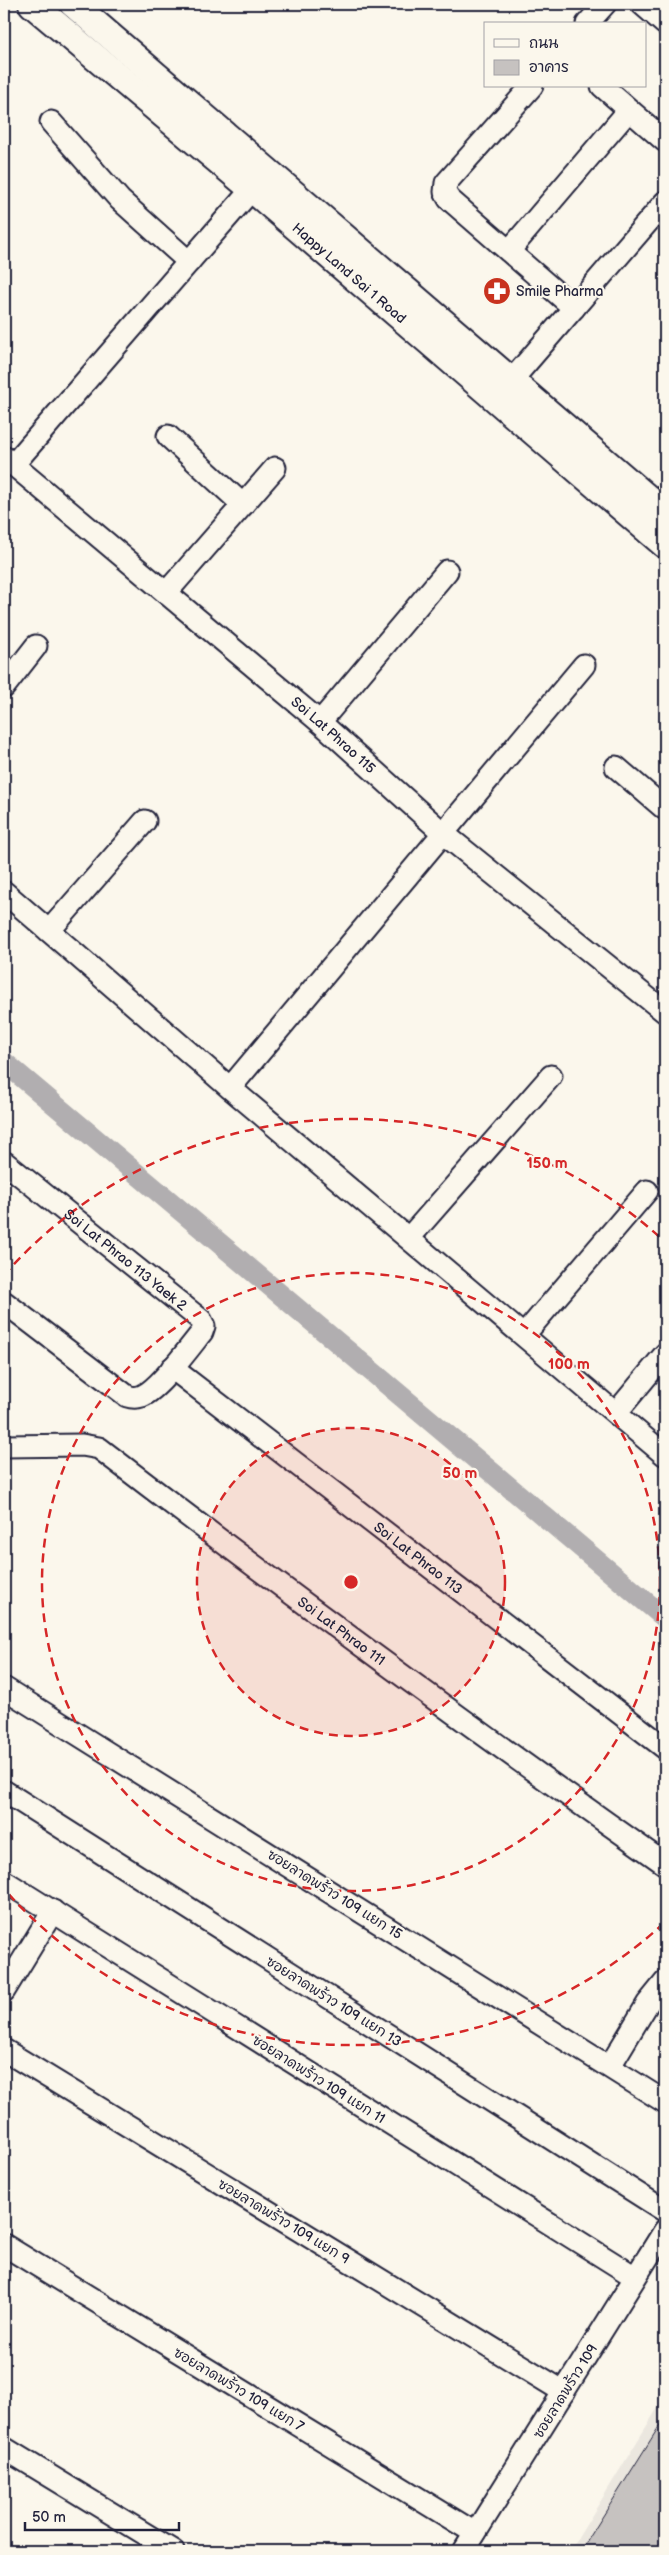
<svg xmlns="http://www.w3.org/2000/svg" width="669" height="2555" font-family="'Balsamiq Sans','Playpen Sans Thai',sans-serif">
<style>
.built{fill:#ebe7df}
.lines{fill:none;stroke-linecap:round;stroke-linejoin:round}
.canal{stroke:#b1aeb0;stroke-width:21}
.building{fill:#c6c2c0;stroke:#22223b}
.minor-casing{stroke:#22223b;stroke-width:25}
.tertiary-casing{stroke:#22223b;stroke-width:30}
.minor{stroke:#fbf7ec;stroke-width:21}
.tertiary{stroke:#fbf7ec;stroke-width:26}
.ring{fill:none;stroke:#d62828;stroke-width:2.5;stroke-dasharray:9 6}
.labels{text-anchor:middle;stroke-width:4.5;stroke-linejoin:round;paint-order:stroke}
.street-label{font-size:14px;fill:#22223b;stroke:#fbf7ec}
.poi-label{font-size:14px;fill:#22223b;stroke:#fbf7ec;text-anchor:start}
.centre{fill:#d62828;stroke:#fbf7ec;stroke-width:2.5}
.ring-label{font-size:15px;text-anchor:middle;font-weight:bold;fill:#d62828;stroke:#fbf7ec;stroke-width:4.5;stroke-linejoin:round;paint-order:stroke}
</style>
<rect width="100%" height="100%" fill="#fbf7ec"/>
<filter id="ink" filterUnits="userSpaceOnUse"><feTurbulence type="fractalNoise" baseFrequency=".02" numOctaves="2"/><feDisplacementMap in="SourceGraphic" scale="10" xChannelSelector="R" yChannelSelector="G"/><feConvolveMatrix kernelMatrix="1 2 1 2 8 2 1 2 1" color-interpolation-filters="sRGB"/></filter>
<g filter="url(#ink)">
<polygon class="built" points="665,2396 665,2551 570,2551"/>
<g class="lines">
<polyline class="canal" points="4,1062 665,1618"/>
</g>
<polygon class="building" points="665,2417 665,2551 581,2551"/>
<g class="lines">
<g class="minor-casing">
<g id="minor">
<polyline points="642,4 665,24"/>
<polyline points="587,24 605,4"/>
<polyline points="532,86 446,183 445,192 449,199 574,308"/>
<polyline points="602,86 665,141"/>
<polyline points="51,122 120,200 189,262"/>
<polyline points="509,251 629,110"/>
<polyline points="511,381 665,202"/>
<polyline points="168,436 243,505"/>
<path id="s1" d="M 4,457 L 320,722 L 444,834 L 665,1012"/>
<polyline points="13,465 252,189"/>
<polyline points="166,593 275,468"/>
<polyline points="4,687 36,646"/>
<polyline points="320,722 447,571"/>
<polyline points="616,767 665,809"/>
<polyline points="4,892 230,1088 665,1455"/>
<polyline points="49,931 145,821"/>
<polyline points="230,1088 584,665"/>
<path id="s2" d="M 4,1162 L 201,1320 L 204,1326 L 202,1332 C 190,1347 159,1389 142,1396 C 136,1398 133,1398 127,1396 L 4,1302"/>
<polyline points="409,1238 551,1076"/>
<polyline points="524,1335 647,1191"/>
<path id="s3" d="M 172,1368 L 665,1748"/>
<polyline points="616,1413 665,1354"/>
<path id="s4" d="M 4,1446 L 82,1445 L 99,1448 C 285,1591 473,1729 665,1864"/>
<polyline points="4,1688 665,2102"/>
<polyline points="4,1791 665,2211"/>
<polyline points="4,1881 635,2277"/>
<polyline points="4,1991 53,1911"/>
<polyline points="4,2050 564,2392"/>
<polyline points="610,2066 648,2003 665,1982"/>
<polyline points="4,2245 475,2533"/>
<polyline points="4,2448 173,2551"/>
<polyline points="464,2551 665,2230"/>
</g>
</g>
<g class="tertiary-casing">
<g id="tertiary">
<path id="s5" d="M 32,4 L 252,189 L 665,545"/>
<polyline points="73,4 665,513"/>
</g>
</g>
<use href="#minor" class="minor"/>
<use href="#tertiary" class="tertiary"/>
</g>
</g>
<circle cx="351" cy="1582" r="154" fill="#d62828" fill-opacity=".12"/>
<g class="ring">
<circle cx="351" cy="1582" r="154"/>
<circle cx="351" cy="1582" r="309"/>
<path d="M664 1923A463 463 0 0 1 4 1889M4 1275A463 463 0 0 1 664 1241"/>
</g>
<defs>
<g id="pharmacy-disc" transform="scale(1.4375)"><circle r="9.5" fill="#c8321e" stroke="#fbf7ec"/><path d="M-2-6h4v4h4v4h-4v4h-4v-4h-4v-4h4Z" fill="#fff"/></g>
</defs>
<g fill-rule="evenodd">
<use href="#pharmacy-disc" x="497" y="291"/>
</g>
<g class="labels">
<g class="street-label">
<text dy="5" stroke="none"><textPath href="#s5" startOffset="416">Happy Land Sai 1 Road</textPath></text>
<text dy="5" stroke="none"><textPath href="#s1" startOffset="431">Soi Lat Phrao 115</textPath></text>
<text dy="5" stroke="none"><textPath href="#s2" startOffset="156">Soi Lat Phrao 113 Yaek 2</textPath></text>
<text dy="5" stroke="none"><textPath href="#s3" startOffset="311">Soi Lat Phrao 113</textPath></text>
<text dy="5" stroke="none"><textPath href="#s4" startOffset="399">Soi Lat Phrao 111</textPath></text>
<text transform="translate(335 1894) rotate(32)" y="5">ซอยลาดพร้าว 109 แยก 15</text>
<text transform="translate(334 2001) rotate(32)" y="5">ซอยลาดพร้าว 109 แยก 13</text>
<text transform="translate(319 2079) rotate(32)" y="5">ซอยลาดพร้าว 109 แยก 11</text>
<text transform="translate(284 2221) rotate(31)" y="5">ซอยลาดพร้าว 109 แยก 9</text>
<text transform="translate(239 2389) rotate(31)" y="5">ซอยลาดพร้าว 109 แยก 7</text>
<text transform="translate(565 2391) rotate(-58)" y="5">ซอยลาดพร้าว 109</text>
</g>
<g class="poi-label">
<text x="516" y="296">Smile Pharma</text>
</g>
</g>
<circle cx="351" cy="1582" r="8" class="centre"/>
<g class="ring-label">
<text x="547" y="1168">150 m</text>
<text x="569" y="1369">100 m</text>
<text x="460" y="1478">50 m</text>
</g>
<rect width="669" height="2555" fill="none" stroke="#fbf7ec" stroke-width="20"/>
<rect x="10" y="10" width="649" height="2535" fill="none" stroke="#22223b" stroke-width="2" filter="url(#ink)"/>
<rect x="484" y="22" width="162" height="65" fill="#fbf7ec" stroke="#a4a2a5"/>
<rect x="494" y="39" width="25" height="8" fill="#fbf7ec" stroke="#a4a2a5"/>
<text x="529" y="48" font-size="15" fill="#22223b">ถนน</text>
<rect x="494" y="60" width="25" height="15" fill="#c6c2c0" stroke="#a4a2a5"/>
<text x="529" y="72" font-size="15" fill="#22223b">อาคาร</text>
<path d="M25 2522v8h154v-8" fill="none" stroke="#22223b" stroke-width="2.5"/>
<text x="32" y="2522" font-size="15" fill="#22223b" stroke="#fbf7ec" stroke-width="4" paint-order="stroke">50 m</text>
</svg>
